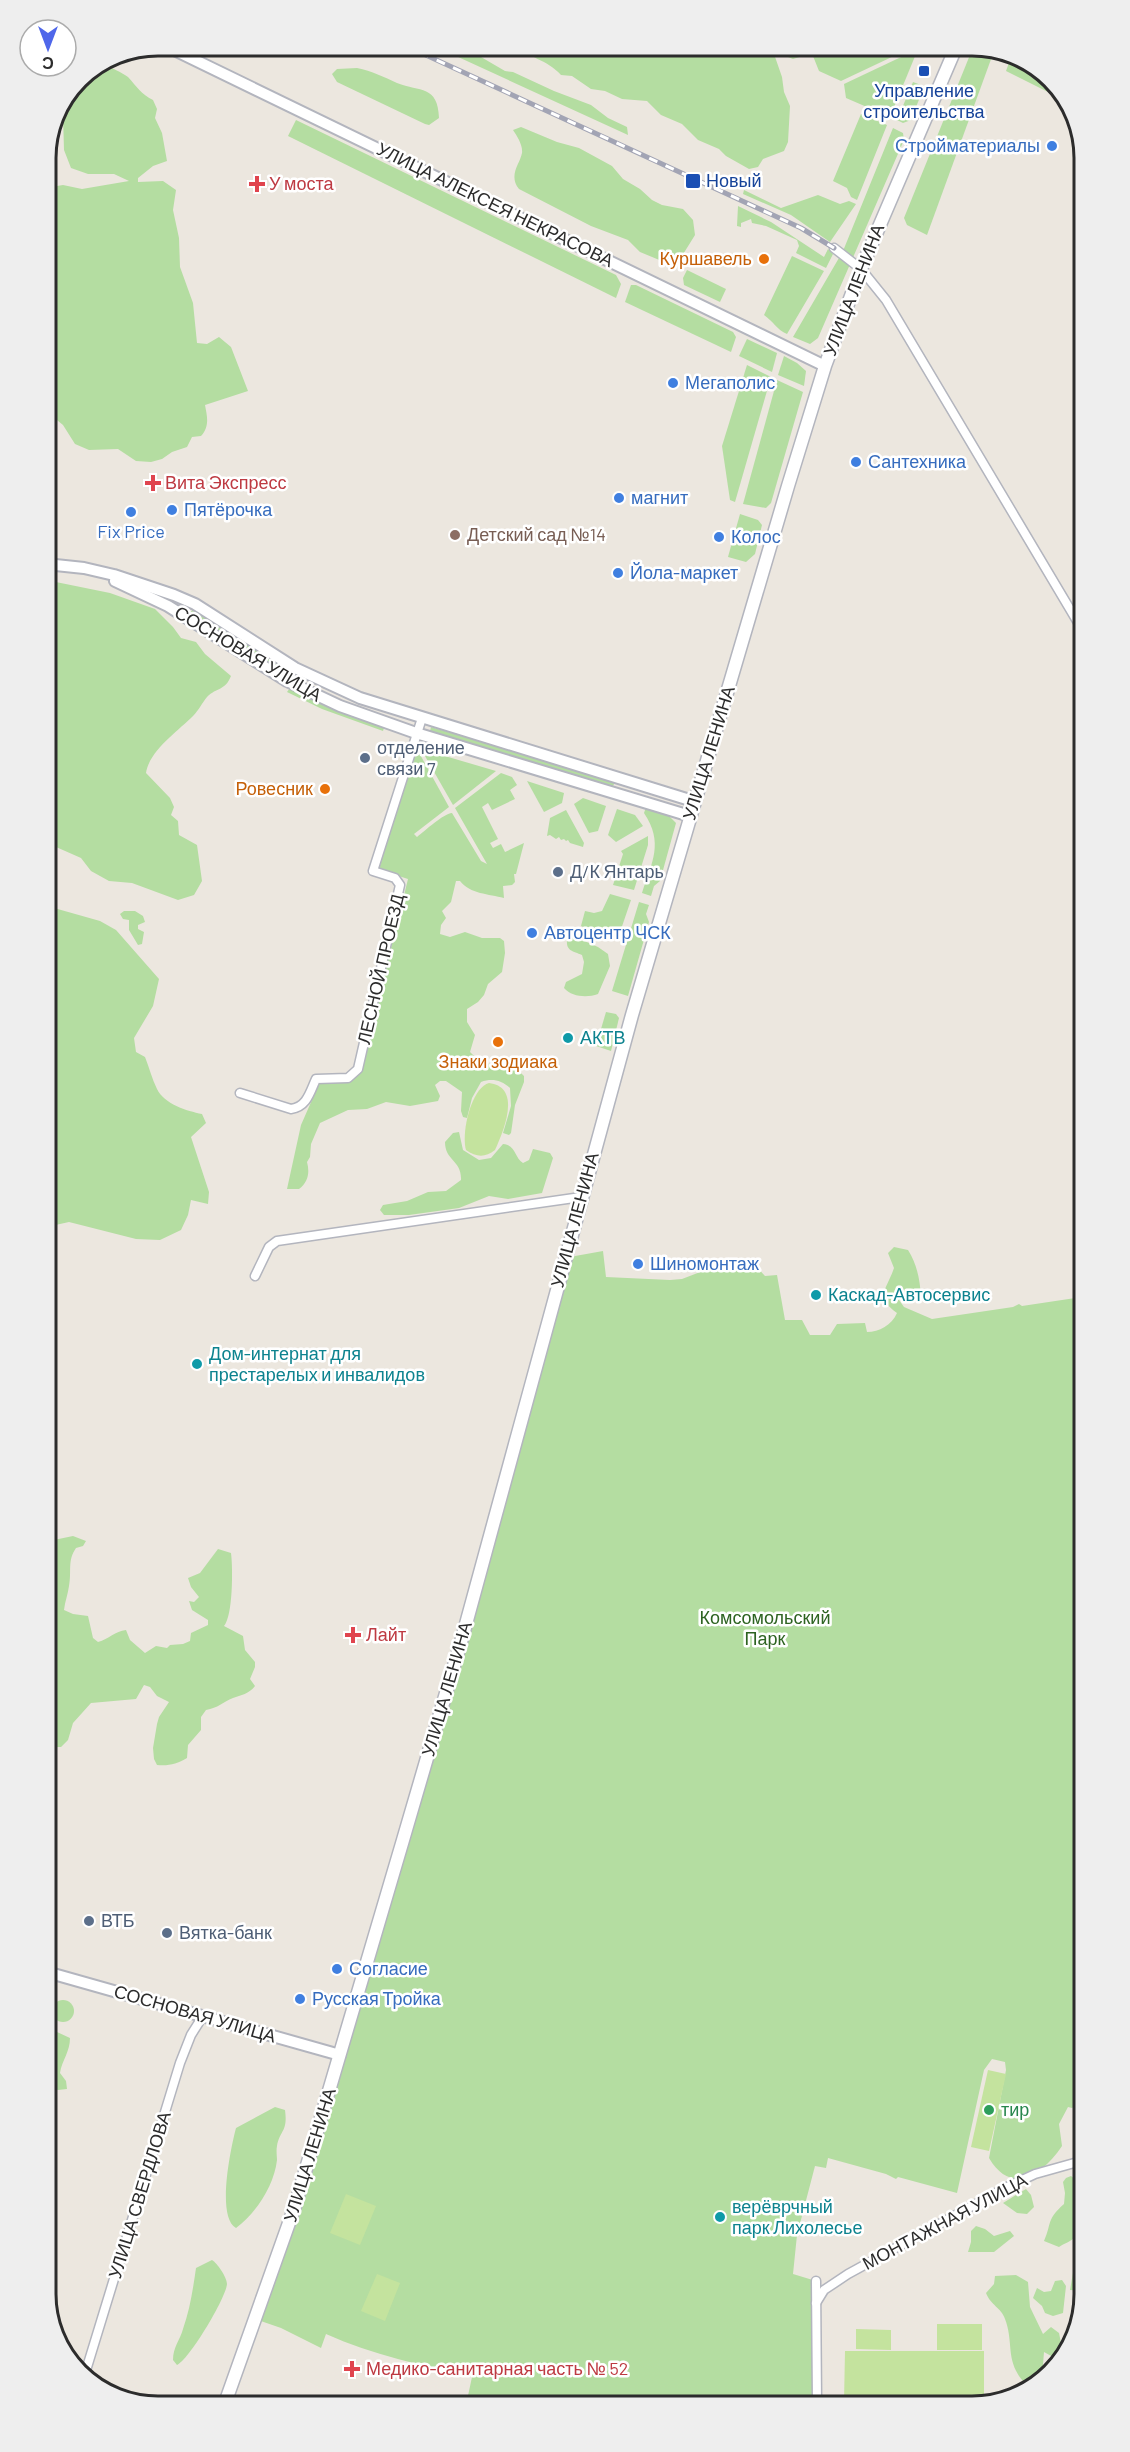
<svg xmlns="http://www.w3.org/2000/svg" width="1130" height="2452" font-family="Barlow,sans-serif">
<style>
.green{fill:#b4dda1}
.pitch{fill:#c4e39e}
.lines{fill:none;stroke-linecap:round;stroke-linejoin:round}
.minor-casing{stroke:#b3b5be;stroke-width:11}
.tertiary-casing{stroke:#b3b5be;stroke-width:14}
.secondary-casing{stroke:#b3b5be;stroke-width:15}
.minor{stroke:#fff;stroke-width:8}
.tertiary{stroke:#fff;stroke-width:10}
.secondary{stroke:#fff;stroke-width:12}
.rail-casing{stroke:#a2a4b4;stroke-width:5}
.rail{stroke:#fff;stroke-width:3;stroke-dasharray:9;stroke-linecap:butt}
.transit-dot{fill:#1a4fb4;stroke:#fff;stroke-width:2}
.shop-dot{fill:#3f7fe0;stroke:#fff;stroke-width:2}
.health-dot{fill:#e0444e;stroke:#fff;stroke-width:2}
.food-dot{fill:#e8710a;stroke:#fff;stroke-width:2}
.education-dot{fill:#8d6e63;stroke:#fff;stroke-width:2}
.service-dot{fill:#5c6f8a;stroke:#fff;stroke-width:2}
.culture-dot{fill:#0f9aa8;stroke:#fff;stroke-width:2}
.leisure-dot{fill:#2e9e5b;stroke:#fff;stroke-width:2}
.labels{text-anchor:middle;stroke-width:5;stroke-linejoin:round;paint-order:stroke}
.transit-label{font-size:18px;fill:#164399;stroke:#fff}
.shop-label{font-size:18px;fill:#366cbe;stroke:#fff;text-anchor:start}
.health-label{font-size:18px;fill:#be3a42;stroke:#fff;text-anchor:start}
.street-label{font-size:18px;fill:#2c2c2c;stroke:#fff}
.food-label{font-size:18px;fill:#c56008;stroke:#fff;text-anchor:end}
.education-label{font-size:18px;fill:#785e54;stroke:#fff;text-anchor:start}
.service-label{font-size:18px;fill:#4e5e75;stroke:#fff;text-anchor:start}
.culture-label{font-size:18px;fill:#0d838f;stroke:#fff;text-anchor:start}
.park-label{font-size:18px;fill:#2d6321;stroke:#fff}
.leisure-label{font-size:18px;fill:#27864d;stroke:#fff;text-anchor:start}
.rim{fill:none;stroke:#2c2c2c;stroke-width:3}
</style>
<rect width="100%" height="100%" fill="#ece7df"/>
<g class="green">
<polygon points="432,45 447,45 469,50 505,71 513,72 554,91 591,105 608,118 627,127 628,135"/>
<path d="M 512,45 L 728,45 L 729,47 L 731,45 L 813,45 L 809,54 L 793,59 L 773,51 L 782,77 L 784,92 L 790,106 L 788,142 L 784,151 L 763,159 L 758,167 L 749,169 L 726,156 L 719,149 L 698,140 L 682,124 L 661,115 L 647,101 L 622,99 L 605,91 L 591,89 L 572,76 L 561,75 C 548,60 528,57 512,45 Z"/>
<polygon points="817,45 910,45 913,47 841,81 819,71 813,56"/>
<polygon points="974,45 994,51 927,235 907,225 904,218"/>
<polygon points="918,49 890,117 846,98 844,84"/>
<polygon points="1011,57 1041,68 1062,99 1006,71"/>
<path d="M 102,62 C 109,67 123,73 128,77 C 137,87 141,94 153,100 L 157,109 L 155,118 L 162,133 L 167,161 L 153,166 L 138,178 L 138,182 L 163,181 L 176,190 L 173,210 L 179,238 L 180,267 L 193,303 L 197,343 L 207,344 L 219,337 L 231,347 L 248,391 L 205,405 C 207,416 210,426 201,436 L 192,437 L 187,447 L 172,452 L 162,459 L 151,462 L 136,461 L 118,449 L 89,450 L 75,444 L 63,425 L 46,411 L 45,188 L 63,185 L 82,189 L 129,181 L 114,174 L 88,174 L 71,168 L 64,150 L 63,116 L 70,106 L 77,84 L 84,74 Z"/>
<path d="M 357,68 C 372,71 384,77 397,83 C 420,92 438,85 439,118 L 429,125 L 425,124 L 337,82 L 332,74 L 337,69 Z"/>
<polygon points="913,82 921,85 920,97 911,120 903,123 897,120"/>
<polygon points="861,114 887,125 857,200 851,197 847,188 833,181"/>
<polygon points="296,120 616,275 621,284 616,298 288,136"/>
<path d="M 521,127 L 557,142 L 579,148 L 612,166 L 623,179 L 640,189 L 652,200 L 662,205 L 683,209 L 693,220 L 695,235 L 677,264 L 669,264 L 640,252 L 628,240 L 591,226 L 519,189 C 508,175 520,164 522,153 C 523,145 517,136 513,130 Z"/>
<polygon points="893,128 903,133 904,140 818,338 810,344 793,337 843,251"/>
<polygon points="744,190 781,208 818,195 840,204 849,201 856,204 830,242 791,215 743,194"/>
<polygon points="738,206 771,222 824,257 828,249 833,254 826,268 796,253 799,246 797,240 766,226 752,223 751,219 741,223 741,227 737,226"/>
<path d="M 792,256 L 824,271 L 787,334 C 777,330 773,321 764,315 Z"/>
<polygon points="687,270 726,289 720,302 684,285 683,278"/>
<polygon points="631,285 636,285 733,332 736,337 731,352 625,302"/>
<polygon points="747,339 777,353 772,372 739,356"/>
<polygon points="784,356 797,363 806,371 804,386 778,375"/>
<polygon points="747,365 771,377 735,502 730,500 722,446"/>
<polygon points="777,380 803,392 771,503 766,508 743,504"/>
<polygon points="740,514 758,520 762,525 755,554 746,562 728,557"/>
<path d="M 46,580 L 110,593 L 155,609 L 173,627 L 181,638 L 196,642 L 205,654 L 231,676 C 225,691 217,687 207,697 C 202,703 199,710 193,716 C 178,731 149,751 146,773 L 170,798 L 174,807 L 171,815 L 178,821 L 179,835 L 197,845 L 202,881 L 194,895 L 178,900 L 132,883 L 109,881 L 91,871 L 81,858 L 47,843 Z"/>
<polygon points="193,609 290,670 287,674 190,613"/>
<polygon points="290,688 325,706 384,728 383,731 322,709 287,692"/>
<polygon points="431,727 615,782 613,786 430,731"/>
<path d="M 417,749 L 449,807 L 414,834 L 417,837 C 426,830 443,814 452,813 L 481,861 L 487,864 L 455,808 L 501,773 L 512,777 L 517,785 L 510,790 L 515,799 L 492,810 L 488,803 L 482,807 L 498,839 L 490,843 L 493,848 L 501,844 L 505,852 L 524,843 L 516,874 L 514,874 L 515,882 L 512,885 L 503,886 L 504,898 C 489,894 470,894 460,881 L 456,881 L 451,902 L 442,911 L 446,918 L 441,925 L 440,934 L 450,937 L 465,932 L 482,938 L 500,938 L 504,941 L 505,953 L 502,972 L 488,984 L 484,995 L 478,1002 L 467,1009 L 467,1022 L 475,1035 L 470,1052 C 487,1071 510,1061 524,1076 L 524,1082 L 515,1105 L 511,1133 L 509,1135 L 503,1133 L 511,1106 L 510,1088 C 501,1080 492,1078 481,1082 L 472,1098 L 467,1118 L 463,1117 L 461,1111 L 462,1092 L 446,1081 L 440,1081 L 435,1085 L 440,1096 L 438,1101 L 410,1106 L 386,1102 L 367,1109 L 348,1110 L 320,1123 L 311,1144 L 310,1157 L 307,1162 C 310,1173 308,1182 299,1189 L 287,1189 L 301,1125 L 319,1084 L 337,1082 L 360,1073 L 408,879 L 377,869 L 381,864 L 380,860 L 415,750 Z"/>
<polygon points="421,749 496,771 453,805"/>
<polygon points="527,781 564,793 562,803 544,812"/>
<polygon points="583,798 606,806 598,831 589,833 574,804"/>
<path d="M 646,807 L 668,815 L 676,823 L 660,881 L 654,886 L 651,896 L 642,893 C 652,862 664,843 644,813 Z"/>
<polygon points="617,809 635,815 643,826 616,842 608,835"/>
<polygon points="566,810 584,843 583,847 570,843 568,840 566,841 564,839 561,840 559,837 556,839 550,835 547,836 550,818"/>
<polygon points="648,836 648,845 634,890 613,885 623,854 621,851"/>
<polygon points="610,894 631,900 617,941 581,926 585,911 594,913 602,911"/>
<polygon points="639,902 649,905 646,914 649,922 628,996 612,991"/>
<path d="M 47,906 L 100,921 L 116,930 L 159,979 L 153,1006 L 134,1038 L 136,1052 L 145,1057 C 149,1067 152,1079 157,1089 C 164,1104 187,1111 202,1114 L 206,1123 L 191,1137 L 209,1192 L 208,1204 L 191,1200 L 188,1215 L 181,1230 L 160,1240 L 136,1239 L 69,1222 L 51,1226 L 48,1223 Z"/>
<polygon points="124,911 135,911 143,916 145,922 138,925 138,929 144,932 142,944 138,945 129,930 129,920 123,919 120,914"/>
<path d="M 571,935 L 598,947 L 608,954 L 610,966 L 598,994 C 587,998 572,997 564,988 L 566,982 L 582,974 L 584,962 L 582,955 C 573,951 566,951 567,940 Z"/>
<polygon points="606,1012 616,1014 619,1018 611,1051 596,1046"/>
<path d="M 459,1132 L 463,1150 L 479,1160 L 491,1158 L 503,1144 C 516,1145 514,1157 523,1163 L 529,1160 L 533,1149 L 550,1153 L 553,1158 L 542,1193 L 508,1199 L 489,1196 L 459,1208 L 409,1215 L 384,1215 L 380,1210 L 383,1205 L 407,1201 L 428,1192 L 446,1191 L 461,1180 C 462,1160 445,1161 445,1142 L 453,1133 Z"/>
<path d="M 894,1247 L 908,1250 C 917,1264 920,1280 921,1297 L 899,1300 L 904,1307 L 932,1319 L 1013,1307 L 1019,1304 L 1022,1306 L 1082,1297 L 1084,2078 L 1077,2091 L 1080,2103 L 1072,2108 L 1068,2107 L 1059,2124 L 1062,2146 C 1043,2174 1012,2197 989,2158 L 1006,2070 L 1005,2062 L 992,2059 L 984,2070 L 957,2193 L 898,2177 L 896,2179 L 886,2174 L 828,2158 L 826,2168 L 815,2166 L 797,2235 L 793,2274 L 816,2281 L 817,2402 L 466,2405 L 472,2377 C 422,2365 373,2355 326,2334 L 321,2348 L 281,2328 L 255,2319 L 284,2238 L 564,1258 L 603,1251 L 606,1277 L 670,1280 L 682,1279 L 708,1269 L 755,1265 L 765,1276 L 777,1275 L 785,1320 L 802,1320 L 810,1335 L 830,1335 L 837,1324 L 865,1323 L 867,1332 C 879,1332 892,1325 897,1313 C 874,1297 887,1289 894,1268 L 888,1253 Z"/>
<path d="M 73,1536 L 86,1541 L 83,1546 L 76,1548 C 67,1561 72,1571 69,1586 C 68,1594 65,1601 64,1610 L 73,1614 L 88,1616 L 93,1638 L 98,1642 C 109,1639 115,1631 126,1630 L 130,1640 L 145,1653 L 156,1646 L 167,1648 L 170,1645 L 183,1644 L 190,1641 L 191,1633 L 208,1625 L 208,1620 L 192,1610 L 189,1601 L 194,1602 L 199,1597 L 191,1587 L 188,1578 L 200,1573 L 218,1549 L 231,1553 C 233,1568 233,1616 224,1626 L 243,1636 L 245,1650 L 255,1662 L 255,1667 L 250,1679 L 255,1686 C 249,1694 241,1695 233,1698 C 223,1702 218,1708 206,1710 L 201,1717 L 201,1730 L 188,1745 L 187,1758 C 177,1764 169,1766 157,1765 L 154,1759 L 153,1748 L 157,1724 L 159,1717 L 169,1702 L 157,1696 L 150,1687 L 144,1685 L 136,1699 L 91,1703 L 73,1723 L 68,1740 L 61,1747 L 54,1747 L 50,1752 L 49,1541 Z"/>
<circle cx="63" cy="2011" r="11"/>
<path d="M 50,2032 L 57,2032 L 70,2038 C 70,2052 62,2060 60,2073 L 66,2081 L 67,2089 L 58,2090 L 50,2088 Z"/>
<path d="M 275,2107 L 285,2110 C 288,2132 280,2130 277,2146 C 276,2151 277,2156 277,2160 C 274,2186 256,2213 236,2228 C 216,2217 231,2147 236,2128 Z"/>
<path d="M 1071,2176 L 1082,2185 C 1084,2200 1084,2224 1075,2237 C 1071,2242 1064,2243 1059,2247 L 1044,2241 C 1052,2223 1046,2220 1064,2204 L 1065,2193 L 1063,2182 L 1066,2178 Z"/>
<polygon points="1026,2189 1031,2195 1034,2207 1027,2214 1017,2213 1003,2203"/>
<polygon points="1085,2205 1085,2291 1070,2290"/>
<polygon points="976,2226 985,2229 994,2236 1010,2231 1014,2236 994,2252 968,2252 971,2242 971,2231"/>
<path d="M 212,2260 C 217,2263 227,2277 227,2284 C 226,2298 189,2360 177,2365 L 173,2360 C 173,2347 180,2340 183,2329 C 190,2309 193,2289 196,2268 Z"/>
<path d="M 1016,2275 L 1028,2282 L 1030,2307 L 1043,2334 L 1051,2327 L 1059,2333 L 1061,2343 L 1068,2345 L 1062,2363 L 1048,2373 L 1052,2365 L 1053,2357 L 1044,2352 L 1042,2377 L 1034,2382 L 1023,2381 C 1005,2360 1014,2342 1005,2319 C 1001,2307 991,2306 986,2293 L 994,2284 L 995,2276 Z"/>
<polygon points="1062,2280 1066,2286 1063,2313 1053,2316 1045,2313 1042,2306 1033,2298 1037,2288 1044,2292 1051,2291 1055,2281"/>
</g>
<g class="pitch">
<path d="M 489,1083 C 522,1087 504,1130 495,1150 C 485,1158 476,1157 466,1150 C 461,1133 471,1088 489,1083 Z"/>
<polygon points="988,2070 1006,2074 989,2151 971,2147"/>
<polygon points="346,2194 376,2206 360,2245 330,2233"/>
<polygon points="377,2274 400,2283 385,2321 361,2311"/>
<rect x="937" y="2324" width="45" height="26"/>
<polygon points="856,2329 891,2330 891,2350 856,2349"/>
<polygon points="845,2351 984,2351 984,2401 844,2402"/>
</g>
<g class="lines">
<g class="minor-casing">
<g id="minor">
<polyline points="834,248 861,269 886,300 1080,626"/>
<path d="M 240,1093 L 291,1109 C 307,1107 310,1092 316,1079 L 348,1078 L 358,1069 L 400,885 L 395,878 L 373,871 L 422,718"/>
<polyline points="255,1276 269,1247 277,1241 581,1197"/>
<polyline points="816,2281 817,2402"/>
<polyline points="816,2303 824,2290 848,2274 1005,2188 1035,2174 1085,2160"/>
<polyline points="84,2377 180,2063 191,2035 203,2016"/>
</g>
</g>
<g class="tertiary-casing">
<g id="tertiary">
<polyline points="164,45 825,366"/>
<polyline points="46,564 84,568 114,575 174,595 195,604 295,668 360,698 693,801"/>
<polyline points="115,581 168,606 287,681 340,706 416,733 690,816"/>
<polyline points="50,1973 340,2055"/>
</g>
</g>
<g class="secondary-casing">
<polyline id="secondary" points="224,2406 295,2206 403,1840 463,1635 632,1015 788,486 825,366 861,269 957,45"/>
</g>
<use href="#minor" class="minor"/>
<use href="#tertiary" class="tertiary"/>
<use href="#secondary" class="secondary"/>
<g class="rail-casing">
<polyline id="rail" points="404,45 801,228 834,248"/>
</g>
<use href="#rail" class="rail"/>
</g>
<g class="transit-dot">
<rect x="918" y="65" width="12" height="12" rx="3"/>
<rect x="685" y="173" width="16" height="16" rx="3"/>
</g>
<g class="shop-dot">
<circle cx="1052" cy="146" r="6"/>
<circle cx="673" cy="383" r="6"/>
<circle cx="856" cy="462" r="6"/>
<circle cx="619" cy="498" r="6"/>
<circle cx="172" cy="510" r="6"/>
<circle cx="131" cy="512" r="6"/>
<circle cx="719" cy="537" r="6"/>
<circle cx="618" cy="573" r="6"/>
<circle cx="532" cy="933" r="6"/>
<circle cx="638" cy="1264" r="6"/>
<circle cx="337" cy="1969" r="6"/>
<circle cx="300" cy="1999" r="6"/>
</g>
<g class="health-dot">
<path d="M254 175h6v6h6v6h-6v6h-6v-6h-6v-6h6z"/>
<path d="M150 474h6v6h6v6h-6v6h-6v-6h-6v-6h6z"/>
<path d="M350 1626h6v6h6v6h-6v6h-6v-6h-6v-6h6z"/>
<path d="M349 2360h6v6h6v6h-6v6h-6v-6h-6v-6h6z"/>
</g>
<g class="food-dot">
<circle cx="764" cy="259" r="6"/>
<circle cx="325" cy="789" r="6"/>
<circle cx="498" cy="1042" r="6"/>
</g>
<circle class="education-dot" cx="455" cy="535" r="6"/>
<g class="service-dot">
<circle cx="365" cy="758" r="6"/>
<circle cx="558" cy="872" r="6"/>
<circle cx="89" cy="1921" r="6"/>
<circle cx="167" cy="1933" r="6"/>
</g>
<g class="culture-dot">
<circle cx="568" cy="1038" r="6"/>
<circle cx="816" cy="1295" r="6"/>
<circle cx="197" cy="1364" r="6"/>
<circle cx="720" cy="2217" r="6"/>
</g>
<circle class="leisure-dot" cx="989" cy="2110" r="6"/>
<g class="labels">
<g class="transit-label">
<text x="924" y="97">Управление<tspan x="924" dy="21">строительства</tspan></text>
<text x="706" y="187" text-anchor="start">Новый</text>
</g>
<g class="shop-label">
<text x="1040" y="152" text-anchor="end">Стройматериалы</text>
<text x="685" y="389">Мегаполис</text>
<text x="868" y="468">Сантехника</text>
<text x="631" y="504">магнит</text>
<text x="184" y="516">Пятёрочка</text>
<text x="131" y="538" text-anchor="middle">Fix Price</text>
<text x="731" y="543">Колос</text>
<text x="630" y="579">Йола-маркет</text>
<text x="544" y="939">Автоцентр ЧСК</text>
<text x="650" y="1270">Шиномонтаж</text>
<text x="349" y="1975">Согласие</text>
<text x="312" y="2005">Русская Тройка</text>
</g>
<g class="health-label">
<text x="269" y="190">У моста</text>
<text x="165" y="489">Вита Экспресс</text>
<text x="366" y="1641">Лайт</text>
<text x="366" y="2375">Медико-санитарная часть № 52</text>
</g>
<g class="street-label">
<text transform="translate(495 205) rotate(26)" y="6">УЛИЦА АЛЕКСЕЯ НЕКРАСОВА</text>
<text transform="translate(854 290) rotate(-69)" y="6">УЛИЦА ЛЕНИНА</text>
<text transform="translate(248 654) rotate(31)" y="6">СОСНОВАЯ УЛИЦА</text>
<text transform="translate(709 753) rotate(-73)" y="6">УЛИЦА ЛЕНИНА</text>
<text transform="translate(381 969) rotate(-77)" y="6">ЛЕСНОЙ ПРОЕЗД</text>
<text transform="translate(575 1220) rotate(-75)" y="6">УЛИЦА ЛЕНИНА</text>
<text transform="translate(447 1689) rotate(-74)" y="6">УЛИЦА ЛЕНИНА</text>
<text transform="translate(195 2014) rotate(16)" y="6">СОСНОВАЯ УЛИЦА</text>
<text transform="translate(310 2155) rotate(-73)" y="6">УЛИЦА ЛЕНИНА</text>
<text transform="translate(140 2195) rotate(-73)" y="6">УЛИЦА СВЕРДЛОВА</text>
<text transform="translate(945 2222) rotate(-28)" y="6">МОНТАЖНАЯ УЛИЦА</text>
</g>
<g class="food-label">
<text x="752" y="265">Куршавель</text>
<text x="313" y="795">Ровесник</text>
<text x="498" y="1068" text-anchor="middle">Знаки зодиака</text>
</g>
<g class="education-label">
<text x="467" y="541">Детский сад №14</text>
</g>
<g class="service-label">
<text x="377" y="754">отделение<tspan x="377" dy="21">связи 7</tspan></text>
<text x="570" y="878">Д/К Янтарь</text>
<text x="101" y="1927">ВТБ</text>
<text x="179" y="1939">Вятка-банк</text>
</g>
<g class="culture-label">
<text x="580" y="1044">АКТВ</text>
<text x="828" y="1301">Каскад-Автосервис</text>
<text x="209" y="1360">Дом-интернат для<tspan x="209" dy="21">престарелых и инвалидов</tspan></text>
<text x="732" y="2213">верёврчный<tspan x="732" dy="21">парк Лихолесье</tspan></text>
</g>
<g class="park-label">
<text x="765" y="1624">Комсомольский<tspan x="765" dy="21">Парк</tspan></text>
</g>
<g class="leisure-label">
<text x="1001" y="2116">тир</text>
</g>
</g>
<path d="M0 0H1130V2452H0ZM158 56H972A102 102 0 0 1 1074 158V2294A102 102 0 0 1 972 2396H158A102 102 0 0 1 56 2294V158A102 102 0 0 1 158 56Z" fill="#eee" fill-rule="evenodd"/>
<path class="rim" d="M158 56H972A102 102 0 0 1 1074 158V2294A102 102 0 0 1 972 2396H158A102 102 0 0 1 56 2294V158A102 102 0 0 1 158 56Z"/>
<g transform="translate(48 48) rotate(180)"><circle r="28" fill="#ffffff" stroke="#ababab" stroke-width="1.5"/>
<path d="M0-4.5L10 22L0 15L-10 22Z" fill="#4f67ea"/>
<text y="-9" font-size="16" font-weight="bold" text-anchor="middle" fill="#2c2c2c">С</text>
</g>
</svg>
